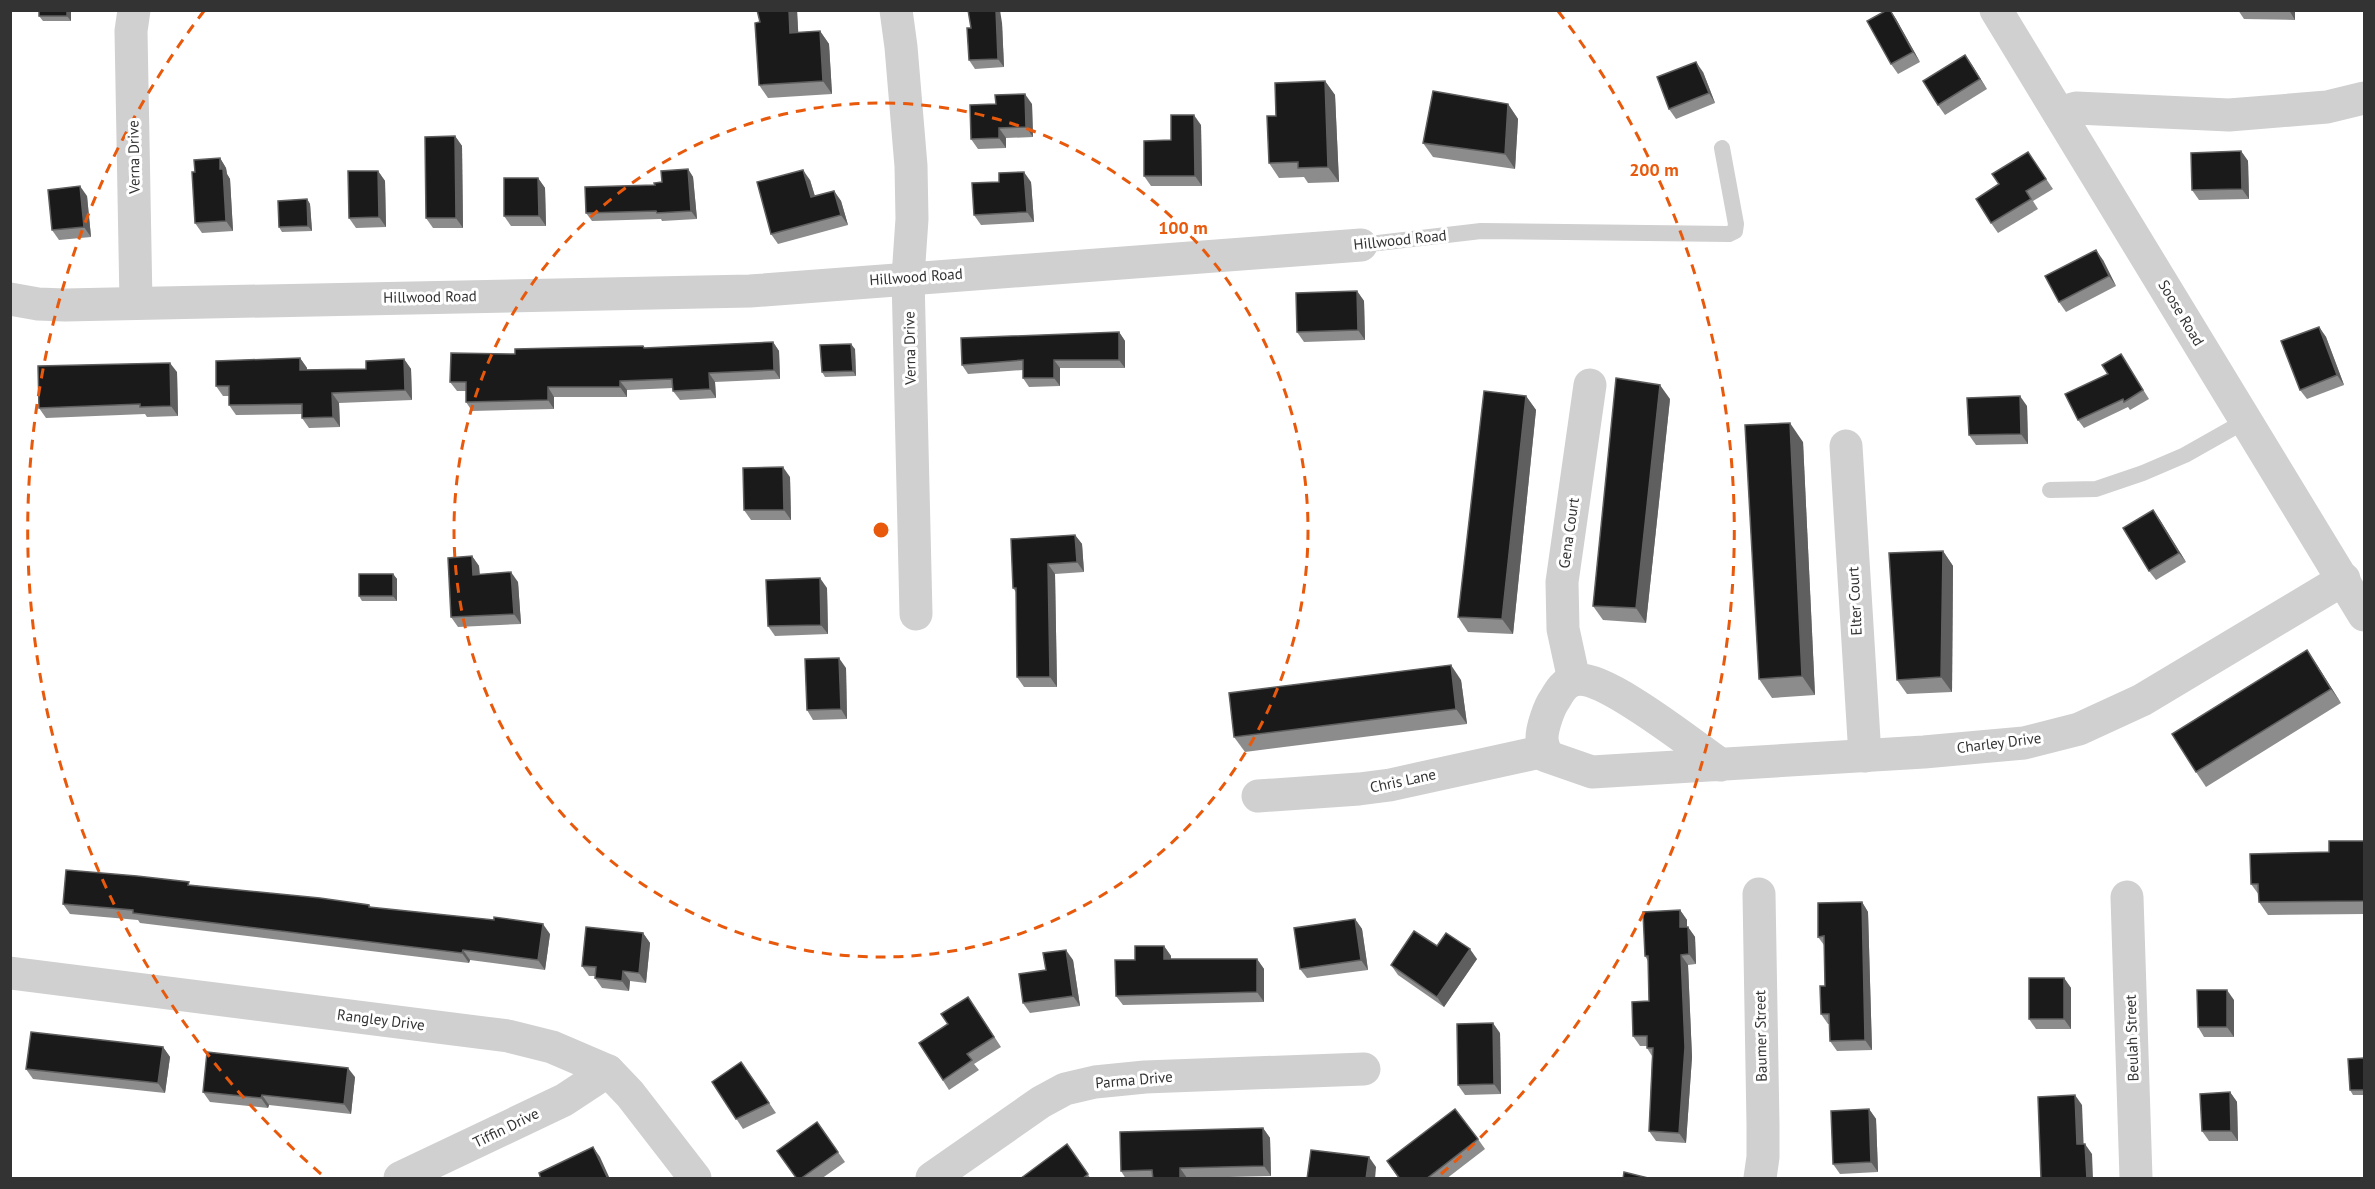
<svg xmlns="http://www.w3.org/2000/svg" width="2375" height="1189" font-family="'PT Sans',sans-serif">
<style>
.lines{fill:none;stroke-linecap:round;stroke-linejoin:round}
.service{stroke:#d0d0d0;stroke-width:16}
.minor{stroke:#d0d0d0;stroke-width:33}
.tertiary{stroke:#d0d0d0;stroke-width:33}
.wall{fill:#8c8c8c}
.shaded-wall{fill:#5f5f5f}
.building{fill:#1a1a1a;stroke:#5f5f5f;stroke-width:1.5}
.ring{fill:none;stroke:#e8590c;stroke-width:3;stroke-dasharray:10 8}
.labels{text-anchor:middle;stroke-width:6;stroke-linejoin:round;paint-order:stroke}
.street-label{font-size:15px;fill:#333;stroke:#fff}
.centre{fill:#e8590c;stroke:#fff;stroke-width:3}
.ring-label{font-size:18px;text-anchor:middle;font-weight:bold;fill:#e8590c;stroke:#fff;stroke-width:6;stroke-linejoin:round;paint-order:stroke}
</style>
<rect width="100%" height="100%" fill="#fff"/>
<g class="lines">
<g class="service">
<polyline points="1361,245 1481,231 1729,234 1735,231 1736,224 1722,148"/>
<polyline points="2050,490 2096,489 2143,473 2185,455 2247,420"/>
</g>
<g class="minor">
<polyline points="134,10 131,31 136,303"/>
<polyline points="896,10 901,47 911,166 912,219 908,277 916,614"/>
<polyline points="2059,113 2076,108 2229,115 2327,107 2364,98"/>
<polyline points="10,299 38,304 65,305 750,291 1361,245"/>
<polyline points="1846,446 1865,756"/>
<polyline points="1574,680 1563,629 1562,582 1590,385"/>
<path d="M 1721,765 C 1695,747 1603,673 1574,680 C 1565,682 1559,692 1555,699 C 1549,707 1542,728 1542,738 C 1542,744 1545,750 1546,756 L 1592,772 L 1924,752 L 2024,743 L 2079,729 L 2142,700 L 2344,579"/>
<polyline points="1258,796 1359,789 1390,785 1545,751"/>
<polyline points="1759,894 1763,1125 1763,1157 1760,1178"/>
<polyline points="2127,897 2136,1178"/>
<polyline points="10,973 508,1036 552,1047 608,1071 630,1094 695,1178"/>
<polyline points="400,1178 564,1100 608,1071"/>
<polyline points="932,1178 1041,1102 1065,1089 1095,1082 1145,1077 1364,1069"/>
</g>
<polyline class="tertiary" points="1996,10 2364,615"/>
</g>
<g class="wall">
<polygon points="71,10 71,21 43,21 39,16"/>
<polygon points="757,10 797,10 798,33 820,31 829,44 832,94 768,98 759,85 760,22"/>
<polygon points="1890,10 1896,19 1920,62 1898,74 1891,64"/>
<polygon points="2238,10 2295,10 2295,20 2244,19"/>
<polygon points="1002,23 1004,67 975,69 969,60 971,28"/>
<polygon points="1965,55 1987,89 1945,115 1938,105"/>
<polygon points="1703,72 1715,103 1676,119 1669,109"/>
<polygon points="1325,81 1335,95 1339,182 1308,183 1304,177 1279,178 1269,163 1276,116"/>
<polygon points="1032,104 1033,137 1006,138 1006,148 978,149 971,139"/>
<polygon points="1508,104 1518,119 1515,169 1433,157 1423,143"/>
<polygon points="1201,125 1202,186 1151,186 1144,176 1171,140"/>
<polygon points="455,136 462,146 463,228 433,228 426,218"/>
<polygon points="2241,151 2248,161 2249,199 2199,200 2192,190"/>
<polygon points="2028,152 2053,189 2033,201 2038,209 1998,233 1991,223 1999,184"/>
<polygon points="220,158 226,168 227,174 230,179 233,231 202,233 195,223 195,172"/>
<polygon points="688,169 693,177 697,219 662,221 661,219 592,221 586,213 662,182"/>
<polygon points="378,171 385,181 386,227 356,228 349,218"/>
<polygon points="538,178 545,188 546,226 511,226 504,216"/>
<polygon points="810,180 815,196 834,191 841,201 848,225 778,244 771,234"/>
<polygon points="1031,182 1034,222 981,225 974,215"/>
<polygon points="87,196 91,237 59,240 52,230"/>
<polygon points="307,199 310,204 312,231 282,232 279,227"/>
<polygon points="2103,260 2116,286 2066,312 2059,302"/>
<polygon points="1357,291 1364,301 1365,340 1304,342 1297,332"/>
<polygon points="2319,327 2326,337 2344,385 2307,399 2300,390"/>
<polygon points="1119,332 1125,341 1125,368 1060,368 1060,386 1029,387 1023,378 1023,370 968,374 962,365"/>
<polygon points="773,342 779,351 780,379 715,382 716,398 680,400 673,391 673,388 627,390 627,397 554,397 554,409 472,411 466,402 466,391 457,391 450,382 515,354 643,346 645,348"/>
<polygon points="855,349 856,376 825,377 822,372"/>
<polygon points="2121,354 2149,399 2130,410 2128,407 2084,428 2078,420"/>
<polygon points="300,358 307,368 307,370 366,369 404,359 411,369 412,400 339,403 340,427 309,428 302,418 302,414 236,415 229,405 229,396 223,396 216,386"/>
<polygon points="177,372 178,416 147,417 145,414 46,418 39,408"/>
<polygon points="1526,396 1536,410 1513,634 1468,632 1458,617"/>
<polygon points="1670,399 1646,623 1603,620 1593,606"/>
<polygon points="2027,406 2028,444 1976,445 1969,435"/>
<polygon points="1803,442 1815,695 1772,698 1759,679"/>
<polygon points="790,477 791,520 751,520 744,510"/>
<polygon points="2153,510 2186,562 2156,580 2149,571"/>
<polygon points="1075,535 1082,544 1084,572 1055,574 1057,687 1024,687 1017,677 1016,592 1013,588"/>
<polygon points="1943,551 1953,566 1952,692 1907,694 1897,680"/>
<polygon points="472,556 479,566 480,574 518,582 521,624 458,627 451,617"/>
<polygon points="393,574 397,579 397,601 362,601 359,596"/>
<polygon points="827,588 828,634 775,636 768,626"/>
<polygon points="2307,650 2341,703 2206,787 2196,772"/>
<polygon points="846,668 847,719 813,720 807,710"/>
<polygon points="1461,680 1467,724 1245,752 1234,737"/>
<polygon points="2364,841 2364,914 2268,915 2259,902 2259,895 2251,884 2329,852"/>
<polygon points="191,885 369,905 371,907 550,934 545,970 470,960 469,963 140,923 138,920 70,914 63,904"/>
<polygon points="1862,902 1868,912 1872,1050 1837,1051 1830,1041 1830,1024 1828,1024 1821,1014 1825,986 1824,945 1818,937"/>
<polygon points="1680,910 1687,920 1687,927 1688,927 1695,937 1696,964 1688,965 1692,1057 1686,1143 1656,1141 1649,1131 1652,1056 1647,1048 1647,1046 1640,1046 1633,1036 1649,1001 1648,961 1645,956"/>
<polygon points="1355,919 1362,929 1368,970 1307,978 1300,969"/>
<polygon points="643,933 650,943 646,983 630,981 629,991 602,988 595,978 595,976 589,976 582,966"/>
<polygon points="1164,946 1171,956 1171,959 1257,959 1264,969 1264,1002 1123,1005 1116,996 1135,960"/>
<polygon points="1437,946 1477,959 1444,1007 1398,975 1391,965"/>
<polygon points="1073,960 1080,1006 1030,1013 1023,1003"/>
<polygon points="2064,978 2071,988 2071,1029 2036,1029 2029,1019"/>
<polygon points="2234,1000 2234,1037 2204,1037 2198,1027"/>
<polygon points="975,1007 1001,1047 974,1064 979,1070 949,1090 919,1043"/>
<polygon points="1500,1033 1501,1094 1465,1095 1458,1085"/>
<polygon points="163,1047 170,1057 165,1093 33,1079 26,1069"/>
<polygon points="2364,1058 2364,1095 2353,1095 2350,1090"/>
<polygon points="741,1062 776,1113 743,1129 712,1082"/>
<polygon points="355,1077 351,1114 269,1105 268,1108 210,1102 203,1092"/>
<polygon points="2230,1092 2237,1102 2238,1141 2209,1141 2202,1131"/>
<polygon points="1869,1109 1876,1119 1878,1172 1840,1174 1833,1164"/>
<polygon points="817,1122 845,1162 821,1179 796,1179"/>
<polygon points="1263,1128 1270,1138 1271,1176 1187,1178 1126,1179 1121,1171"/>
<polygon points="1478,1139 1485,1149 1446,1179 1399,1179 1387,1161"/>
<polygon points="1067,1144 1091,1179 1020,1179"/>
</g>
<g class="shaded-wall">
<polygon points="67,10 71,10 71,21 67,16"/>
<polygon points="789,10 797,10 799,46 790,33"/>
<polygon points="996,10 1000,10 1002,23 1004,67 998,59"/>
<polygon points="1890,10 1896,19 1920,62 1913,52"/>
<polygon points="2289,10 2295,10 2295,20"/>
<polygon points="820,31 829,44 832,94 823,81"/>
<polygon points="1965,55 1972,65 1987,89 1980,79"/>
<polygon points="1696,62 1703,72 1715,103 1709,93"/>
<polygon points="1325,81 1335,95 1339,182 1328,167"/>
<polygon points="1025,94 1032,104 1033,137 1026,127"/>
<polygon points="1508,104 1518,119 1515,169 1505,154"/>
<polygon points="1194,115 1201,125 1202,186 1195,176"/>
<polygon points="999,128 1006,138 1006,148 999,138"/>
<polygon points="455,136 462,146 463,228 456,218"/>
<polygon points="2241,151 2248,161 2249,199 2242,189"/>
<polygon points="220,158 226,168 227,174 230,179 233,231 226,221"/>
<polygon points="688,169 693,177 697,219 691,211"/>
<polygon points="803,170 810,180 818,207 811,197"/>
<polygon points="378,171 385,181 386,227 379,217"/>
<polygon points="1024,172 1031,182 1034,222 1027,212"/>
<polygon points="538,178 545,188 546,226 539,216"/>
<polygon points="80,186 87,196 91,237 84,227"/>
<polygon points="834,191 841,201 848,225 841,215"/>
<polygon points="307,199 310,204 312,231 308,226"/>
<polygon points="2096,250 2103,260 2116,286 2109,276"/>
<polygon points="1357,291 1364,301 1365,340 1358,330"/>
<polygon points="2319,327 2326,337 2344,385 2337,375"/>
<polygon points="1119,332 1125,341 1125,368 1119,360"/>
<polygon points="773,342 779,351 780,379 774,370"/>
<polygon points="851,344 855,349 856,376 853,371"/>
<polygon points="300,358 307,368 307,380 300,370"/>
<polygon points="404,359 411,369 412,400 405,390"/>
<polygon points="1054,360 1060,368 1060,386 1054,378"/>
<polygon points="170,363 177,372 178,416 171,406"/>
<polygon points="709,373 715,382 716,398 710,389"/>
<polygon points="620,381 627,390 627,397 620,387"/>
<polygon points="1660,385 1670,399 1646,623 1636,608"/>
<polygon points="548,387 554,397 554,409 548,400"/>
<polygon points="332,393 339,403 340,427 333,417"/>
<polygon points="1526,396 1536,410 1513,634 1502,619"/>
<polygon points="2020,396 2027,406 2028,444 2021,434"/>
<polygon points="1790,423 1803,442 1815,695 1802,676"/>
<polygon points="783,467 790,477 791,520 784,510"/>
<polygon points="2153,510 2160,520 2186,562 2179,553"/>
<polygon points="1075,535 1082,544 1084,572 1077,562"/>
<polygon points="1943,551 1953,566 1952,692 1941,677"/>
<polygon points="472,556 479,566 480,585 473,575"/>
<polygon points="1048,564 1055,574 1057,687 1050,677"/>
<polygon points="511,572 518,582 521,624 514,614"/>
<polygon points="393,574 397,579 397,601 393,596"/>
<polygon points="820,578 827,588 828,634 821,625"/>
<polygon points="2307,650 2317,665 2341,703 2331,689"/>
<polygon points="839,658 846,668 847,719 841,709"/>
<polygon points="1451,665 1461,680 1467,724 1456,709"/>
<polygon points="1862,902 1868,912 1872,1050 1865,1040"/>
<polygon points="1680,910 1687,920 1687,937 1680,927"/>
<polygon points="1355,919 1362,929 1368,970 1361,960"/>
<polygon points="543,924 550,934 545,970 538,960"/>
<polygon points="1688,927 1695,937 1696,964 1689,954"/>
<polygon points="643,933 650,943 646,983 639,973"/>
<polygon points="1164,946 1171,956 1171,969 1164,959"/>
<polygon points="1470,949 1477,959 1444,1007 1437,997"/>
<polygon points="463,950 470,960 469,963 462,953"/>
<polygon points="1066,950 1073,960 1080,1006 1073,996"/>
<polygon points="1681,955 1688,965 1692,1057 1686,1143 1679,1133"/>
<polygon points="1257,959 1264,969 1264,1002 1257,992"/>
<polygon points="623,971 630,981 629,991 622,981"/>
<polygon points="2064,978 2071,988 2071,1029 2064,1019"/>
<polygon points="2227,990 2234,1000 2234,1037 2227,1027"/>
<polygon points="1493,1023 1500,1033 1501,1094 1494,1084"/>
<polygon points="163,1047 170,1057 165,1093 158,1083"/>
<polygon points="348,1068 355,1077 351,1114 344,1104"/>
<polygon points="2230,1092 2237,1102 2238,1141 2231,1131"/>
<polygon points="262,1095 269,1105 268,1108 261,1098"/>
<polygon points="2075,1095 2082,1105 2084,1154 2077,1144"/>
<polygon points="1869,1109 1876,1119 1878,1172 1871,1162"/>
<polygon points="1263,1128 1270,1138 1271,1176 1264,1166"/>
<polygon points="2085,1144 2092,1154 2093,1179 2087,1179"/>
<polygon points="593,1147 600,1157 610,1179 608,1179"/>
<polygon points="1369,1157 1376,1167 1375,1179 1366,1179"/>
<polygon points="1180,1168 1187,1178 1187,1179 1180,1179"/>
</g>
<g class="building">
<rect x="39" y="10" width="28" height="6"/>
<polygon points="757,10 789,10 790,33 820,31 823,81 759,85 755,23 760,22"/>
<polygon points="968,10 996,10 998,59 969,60 967,28 971,28"/>
<polygon points="1887,10 1890,10 1913,52 1891,64 1867,21"/>
<polygon points="1965,55 1980,79 1938,105 1923,81"/>
<polygon points="1696,62 1709,93 1669,109 1657,77"/>
<polygon points="1325,81 1328,167 1298,168 1298,162 1269,163 1267,116 1276,116 1275,83"/>
<polygon points="1433,91 1508,104 1505,154 1423,143"/>
<polygon points="1025,94 1026,127 999,128 999,138 971,139 970,105 996,104 995,95"/>
<polygon points="1171,115 1194,115 1195,176 1144,176 1144,141 1171,140"/>
<polygon points="455,136 456,218 426,218 425,137"/>
<polygon points="2241,151 2242,189 2192,190 2191,153"/>
<polygon points="2028,152 2046,179 2026,191 2031,199 1991,223 1976,199 1999,184 1992,174"/>
<polygon points="220,158 220,169 223,169 226,221 195,223 192,172 195,172 194,160"/>
<polygon points="688,169 691,211 657,213 656,211 586,213 585,187 655,185 654,183 662,182 661,171"/>
<polygon points="803,170 811,197 834,191 841,215 771,234 757,182"/>
<polygon points="348,171 378,171 379,217 349,218"/>
<polygon points="1024,172 1027,212 974,215 972,183 999,182 999,173"/>
<polygon points="504,178 538,178 539,216 504,216"/>
<polygon points="80,186 84,227 52,230 48,190"/>
<polygon points="307,199 308,226 279,227 278,201"/>
<polygon points="2096,250 2109,276 2059,302 2045,276"/>
<polygon points="1357,291 1358,330 1297,332 1296,293"/>
<polygon points="2319,327 2337,375 2300,390 2281,341"/>
<polygon points="1119,332 1119,360 1054,360 1054,378 1023,378 1023,360 962,365 961,338"/>
<polygon points="773,342 774,370 709,373 710,389 673,391 672,379 620,381 620,387 548,387 548,400 466,402 466,382 450,382 451,353 515,354 515,349 643,346 644,348"/>
<polygon points="851,344 853,371 822,372 820,345"/>
<polygon points="2121,354 2143,390 2124,402 2123,399 2078,420 2065,394 2108,374 2102,365"/>
<polygon points="300,358 300,370 366,369 366,361 404,359 405,390 332,393 333,417 302,418 302,404 229,405 229,386 216,386 216,361"/>
<polygon points="170,363 171,406 140,407 140,404 39,408 38,366"/>
<polygon points="1616,378 1660,385 1636,608 1593,606"/>
<polygon points="1484,391 1526,396 1502,619 1458,617"/>
<polygon points="2020,396 2021,434 1969,435 1967,398"/>
<polygon points="1790,423 1802,676 1759,679 1745,425"/>
<polygon points="783,467 784,510 744,510 743,468"/>
<polygon points="2153,510 2179,553 2149,571 2123,528"/>
<polygon points="1075,535 1077,562 1048,564 1050,677 1017,677 1016,588 1013,588 1011,539"/>
<polygon points="1943,551 1941,677 1897,680 1889,553"/>
<polygon points="472,556 473,575 511,572 514,614 451,617 448,558"/>
<rect x="359" y="574" width="34" height="22"/>
<polygon points="820,578 821,625 768,626 766,580"/>
<polygon points="2307,650 2331,689 2196,772 2172,734"/>
<polygon points="839,658 841,709 807,710 805,659"/>
<polygon points="1451,665 1456,709 1234,737 1229,693"/>
<polygon points="2329,841 2364,841 2364,901 2259,902 2258,884 2251,884 2250,854 2329,852"/>
<polygon points="66,870 137,876 189,882 188,885 320,898 369,905 369,907 494,920 494,917 543,924 538,960 463,950 462,953 133,913 133,910 63,904"/>
<polygon points="1862,902 1865,1040 1830,1041 1829,1014 1821,1014 1820,986 1825,986 1824,936 1818,937 1818,903"/>
<polygon points="1680,910 1680,927 1688,927 1689,954 1681,955 1685,1047 1679,1133 1649,1131 1653,1048 1647,1048 1647,1036 1633,1036 1632,1002 1649,1001 1648,956 1645,956 1643,912"/>
<polygon points="1355,919 1361,960 1300,969 1294,928"/>
<polygon points="586,927 643,933 639,973 623,971 622,981 595,978 596,967 582,966"/>
<polygon points="1414,931 1437,946 1446,933 1470,949 1437,997 1391,965"/>
<polygon points="1135,946 1164,946 1164,959 1257,959 1257,992 1116,996 1115,960 1135,960"/>
<polygon points="1066,950 1073,996 1023,1003 1019,974 1046,970 1043,953"/>
<rect x="2029" y="978" width="35" height="41"/>
<polygon points="2197,990 2227,990 2227,1027 2198,1027"/>
<polygon points="968,997 994,1037 967,1054 972,1060 943,1080 919,1043 948,1024 941,1014"/>
<polygon points="1493,1023 1494,1084 1458,1085 1457,1024"/>
<polygon points="31,1032 163,1047 158,1083 26,1069"/>
<polygon points="207,1052 348,1068 344,1104 262,1095 261,1098 203,1092"/>
<polygon points="2364,1058 2364,1090 2350,1090 2348,1059"/>
<polygon points="741,1062 769,1103 736,1119 712,1082"/>
<polygon points="2230,1092 2231,1131 2202,1131 2200,1094"/>
<polygon points="2075,1095 2077,1144 2085,1144 2087,1179 2041,1179 2038,1097"/>
<polygon points="1455,1109 1478,1139 1426,1179 1400,1179 1387,1161"/>
<polygon points="1869,1109 1871,1162 1833,1164 1831,1111"/>
<polygon points="817,1122 838,1152 800,1179 797,1179 777,1151"/>
<polygon points="1263,1128 1264,1166 1180,1168 1180,1179 1153,1179 1152,1170 1121,1171 1120,1132"/>
<polygon points="1067,1144 1088,1174 1082,1179 1020,1179"/>
<polygon points="593,1147 608,1179 541,1179 539,1173"/>
<polygon points="1311,1150 1369,1157 1366,1179 1307,1179"/>
<polygon points="1624,1172 1652,1179 1623,1179"/>
<rect x="2214" y="1178" width="32" height="1"/>
</g>
<g class="ring">
<circle cx="881" cy="530" r="427"/>
<path d="M321 1174A853 853 0 0 1 204 11M1558 11A853 853 0 0 1 1441 1174"/>
</g>
<g class="labels">
<g class="street-label">
<text transform="translate(134 157) rotate(-91)" y="5">Verna Drive</text>
<text transform="translate(1400 240) rotate(-6)" y="5">Hillwood Road</text>
<text transform="translate(916 277) rotate(-4)" y="5">Hillwood Road</text>
<text transform="translate(430 297) rotate(-1)" y="5">Hillwood Road</text>
<text transform="translate(2181 313) rotate(59)" y="5">Soose Road</text>
<text transform="translate(910 348) rotate(-91)" y="5">Verna Drive</text>
<text transform="translate(1569 533) rotate(-82)" y="5">Gena Court</text>
<text transform="translate(1855 601) rotate(-93)" y="5">Elter Court</text>
<text transform="translate(1999 743) rotate(-7)" y="5">Charley Drive</text>
<text transform="translate(1403 781) rotate(-12)" y="5">Chris Lane</text>
<text transform="translate(381 1020) rotate(7)" y="5">Rangley Drive</text>
<text transform="translate(1761 1036) rotate(-91)" y="5">Baumer Street</text>
<text transform="translate(2132 1038) rotate(-92)" y="5">Beulah Street</text>
<text transform="translate(1134 1080) rotate(-5)" y="5">Parma Drive</text>
<text transform="translate(506 1128) rotate(-26)" y="5">Tiffin Drive</text>
</g>
</g>
<circle cx="881" cy="530" r="9" class="centre"/>
<g class="ring-label">
<text x="1654" y="176">200 m</text>
<text x="1183" y="234">100 m</text>
</g>
<rect width="2375" height="1189" fill="none" stroke="#333333" stroke-width="24"/>
</svg>
